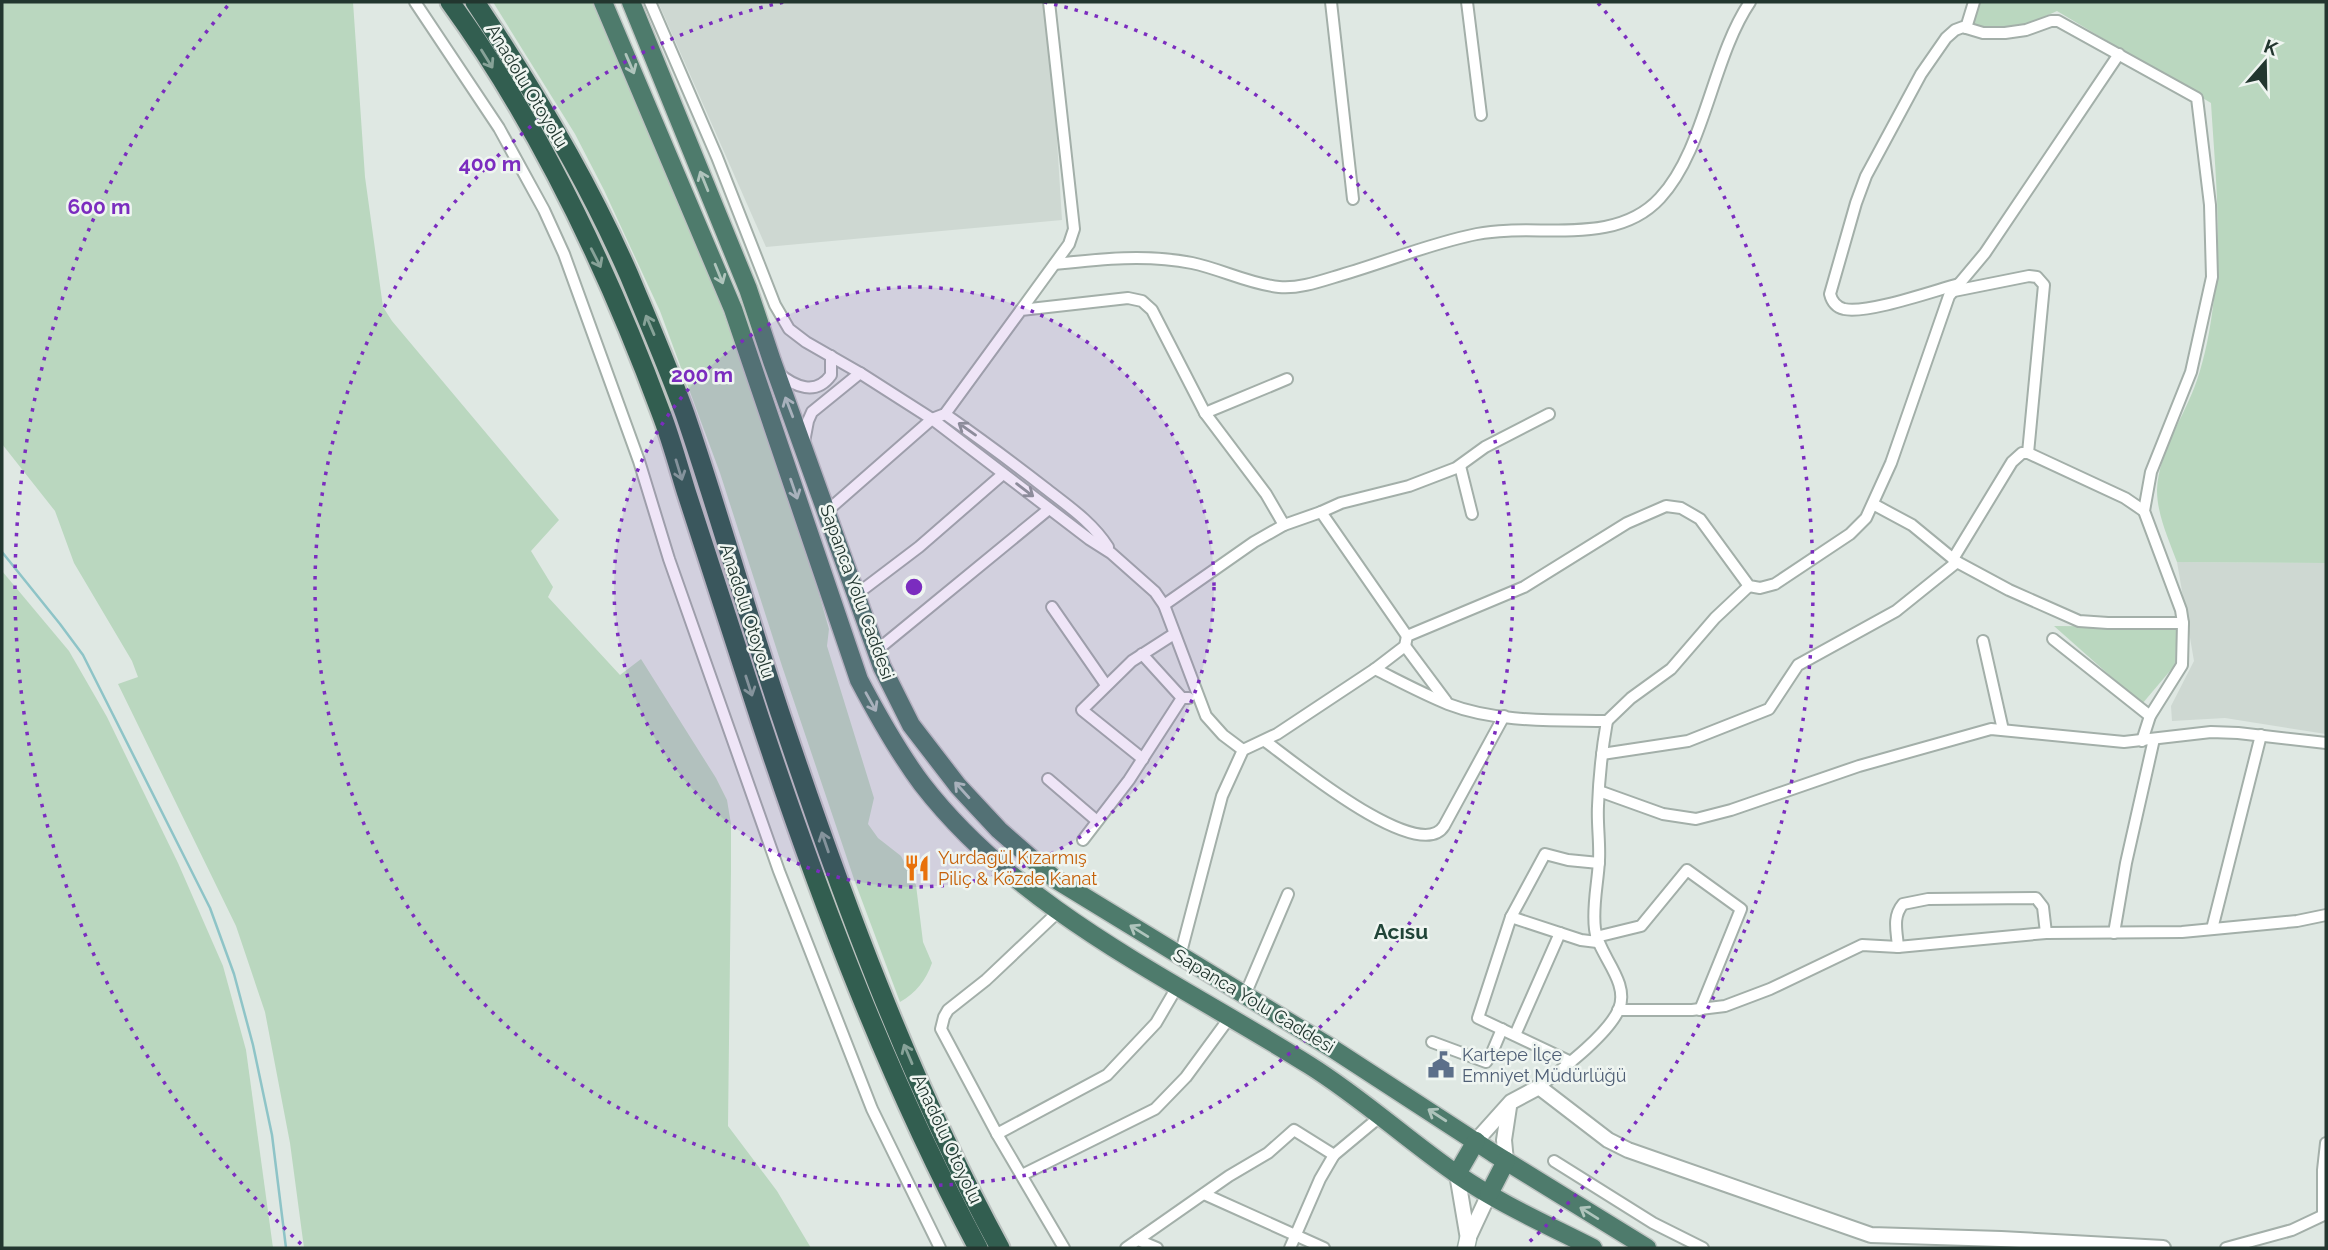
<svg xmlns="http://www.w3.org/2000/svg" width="2328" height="1250" font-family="Raleway,sans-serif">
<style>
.built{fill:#ced8d2}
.green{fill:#bad7bf}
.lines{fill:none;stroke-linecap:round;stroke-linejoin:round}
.stream{stroke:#8ec4c7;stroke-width:2.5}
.minor-casing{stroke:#a3afa9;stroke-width:14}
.tertiary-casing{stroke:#a3afa9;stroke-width:18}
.secondary-casing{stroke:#a0b2aa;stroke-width:19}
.trunk-casing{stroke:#bdc3c1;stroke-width:21}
.motorway-casing{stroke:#bdc3c1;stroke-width:23}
.minor{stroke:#fff;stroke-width:10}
.tertiary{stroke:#fff;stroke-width:14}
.secondary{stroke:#fff;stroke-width:16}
.trunk{stroke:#4e7b6c;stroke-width:18}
.motorway{stroke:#325e50;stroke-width:19}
.oneway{stroke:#87a298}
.oneway2{stroke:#afc4bc}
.oneway3{stroke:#909a97}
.ring{fill:none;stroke:#7b2cbf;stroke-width:3.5;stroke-dasharray:3.5 7}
.labels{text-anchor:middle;stroke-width:5;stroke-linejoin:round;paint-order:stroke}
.street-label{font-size:18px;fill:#22362f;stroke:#eff5f1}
.food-label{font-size:18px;fill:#c56008;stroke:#eff5f1;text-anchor:start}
.service-label{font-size:18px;fill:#4e5e75;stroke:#eff5f1;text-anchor:start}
.quarter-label{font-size:21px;font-weight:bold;fill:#214538;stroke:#eff5f1}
.centre{fill:#7b2cbf;stroke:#eff5f1;stroke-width:3.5}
.ring-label{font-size:21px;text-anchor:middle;font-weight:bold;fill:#7b2cbf;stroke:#eff5f1;stroke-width:5;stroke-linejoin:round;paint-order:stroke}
</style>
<rect width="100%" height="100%" fill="#dfe8e3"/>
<g class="built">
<polygon points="658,2 1042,2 1051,45 1062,220 766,247"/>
<polygon points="2177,562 2326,563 2326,734 2225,718 2172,721 2171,706 2194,661"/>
</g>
<g class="green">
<polygon points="2,2 353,2 365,177 383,307 392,321 559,520 531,551 553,587 548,597 620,675 641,659 716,778 727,800 731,824 731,871 728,1126 777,1191 811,1248 304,1248 290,1143 265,1012 236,926 118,684 138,677 132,661 74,563 55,511 2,444"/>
<path d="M 493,2 L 595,2 L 713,284 L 750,387 L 815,580 L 829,629 L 827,646 L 874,798 L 868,824 L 878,838 L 901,856 L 916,885 L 923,942 L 932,963 C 926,980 916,993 900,1002 L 855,882 L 782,666 L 720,473 L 660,311 L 604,190 L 575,134 Z"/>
<path d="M 1974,2 L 2326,2 L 2326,563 L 2177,562 C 2169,540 2157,515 2157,490 C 2159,450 2185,416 2197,380 C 2205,357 2210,330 2213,306 C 2223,239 2215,170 2211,103 L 2057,11 C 2029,24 1997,38 1968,21 Z"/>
<polygon points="2,571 69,651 107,717 178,863 223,966 246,1050 273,1248 2,1248"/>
<polygon points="2054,626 2177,627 2175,665 2142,704"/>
</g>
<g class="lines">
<polyline class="stream" points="2,552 60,624 83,655 210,908 234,974 253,1045 272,1135 286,1248"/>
<g class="minor-casing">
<g id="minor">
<polyline points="415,2 499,128 544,210 564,254 639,461 669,559 779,871 872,1109 940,1248"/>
<polyline points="650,2 717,157 775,305 789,329 806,342 860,373 932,419 1089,539 1111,553 1155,592 1164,605 1206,716 1223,735 1243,750"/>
<polyline points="1331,2 1353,199"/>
<polyline points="1467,2 1481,115"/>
<polyline points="1966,28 1974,2"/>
<path d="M 1055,264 C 1101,259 1146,254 1192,263 C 1221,269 1249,284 1279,287 C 1299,289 1321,281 1341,275 C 1386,262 1431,243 1477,234 C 1536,222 1614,248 1660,198 C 1705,150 1712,58 1750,2"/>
<path d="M 1959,284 C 1933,291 1868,314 1844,309 C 1836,307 1832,302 1830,294 L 1856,203 L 1866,176 L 1921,74 L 1946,38 L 1955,30 L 1963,27 L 1983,33 L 2005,33 L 2026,30 L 2051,21 L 2058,21 L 2197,98 L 2210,205 L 2212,277 L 2191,372 L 2151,472 L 2144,511 L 2181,610 L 2183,623 L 2182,665 L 2150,716 L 2142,741"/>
<polyline points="1954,291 2029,276 2037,277 2044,285 2028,453"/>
<polyline points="1021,310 1069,244 1074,229 1049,2"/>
<path d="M 778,373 C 795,387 816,396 831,375 L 831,356"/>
<polyline points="1205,413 1287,379"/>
<path d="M 945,414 C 979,438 1012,462 1045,488 C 1068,506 1092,522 1108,547"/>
<polyline points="804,442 808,421 812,412 860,373"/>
<polyline points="1460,466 1472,514"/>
<polyline points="1873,504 1912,525 1957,562"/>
<polyline points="827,511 932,419 945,414 1021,310 1128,298 1142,301 1152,310 1205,413 1266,494 1284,525"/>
<polyline points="1321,512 1341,503 1409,486 1456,468 1485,447 1549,414"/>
<polyline points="1953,559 2012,462 2022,453 2028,453 2125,498 2144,511"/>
<polyline points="857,594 919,547 1003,474"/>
<polyline points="1164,605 1254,542 1284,525 1321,512 1407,636"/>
<polyline points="1052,607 1106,685"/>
<polyline points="2053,639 2150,716"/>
<polyline points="1983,641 2003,730"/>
<polyline points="1405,646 1446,701"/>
<polyline points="876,651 1049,509"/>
<polyline points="1142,654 1182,698 1189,698"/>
<path d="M 1375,669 C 1399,681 1423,694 1448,704 C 1497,723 1556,720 1607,721 C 1602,749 1599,778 1598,806 C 1597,824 1600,842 1599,860 C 1598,883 1592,906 1595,929 C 1598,955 1630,981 1619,1009 C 1608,1035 1561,1070 1539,1087"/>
<polyline points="1607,721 1631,698 1671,669 1715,618 1749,586"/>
<path d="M 1265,741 C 1290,759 1419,866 1444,826 L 1504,716"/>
<polyline points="1602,754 1688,741 1769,709 1798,665 1896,611 1957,562 2009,590 2079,621 2108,623 2183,623"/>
<polyline points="1143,759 1082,710 1132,661 1174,634"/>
<polyline points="1048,779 1097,821"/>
<polyline points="1599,791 1663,814 1696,819 1731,810 1859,766 1991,729 2124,742 2211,732 2238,733 2326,743"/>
<polyline points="1083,840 1129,780 1182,698"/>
<polyline points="1059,911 986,980 948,1010 944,1017 941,1029 997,1134 1064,1248"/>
<polyline points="1511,917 1545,854 1568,860 1599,863"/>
<polyline points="2212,929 2261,735"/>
<polyline points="2114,933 2126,863 2154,739"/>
<polyline points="1596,937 1641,926 1687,870 1741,909 1700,1010"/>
<path d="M 1898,947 C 1897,932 1892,917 1903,904 L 1928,899 L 2036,898 L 2043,907 L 2046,933"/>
<polyline points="1180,956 1222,796 1243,750 1277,734 1375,669 1405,646 1407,636 1524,587 1627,523 1666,506 1681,508 1700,519 1749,586 1760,588 1775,584 1850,534 1866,518 1891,463 1949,296 1985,253 2119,54"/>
<polyline points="1245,995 1288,894"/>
<polyline points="1618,1010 1692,1010 1725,1006 1770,989 1862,945 1898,947 2046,933 2182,932 2297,921 2326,915"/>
<polyline points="1515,1035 1560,933"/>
<polyline points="1432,1042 1486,1062 1491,1055 1502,1029"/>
<polyline points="1571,1062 1478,1018 1511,917 1581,940 1597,942"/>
<polyline points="997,1134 1107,1075 1156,1023 1177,987"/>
<polyline points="1554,1161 1653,1223 1703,1248"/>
<polyline points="1022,1175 1155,1109 1186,1077 1230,1017"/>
<polyline points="1204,1194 1324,1248"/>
<polyline points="2323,1215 2323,1170 2326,1143"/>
<polyline points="1138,1240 1157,1248"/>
<polyline points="1126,1248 1229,1176 1268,1153 1294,1130 1334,1155"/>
<polyline points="1290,1248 1320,1179 1334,1155 1382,1115"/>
<polyline points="2226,1248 2292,1230 2326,1214"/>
</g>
</g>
<g class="tertiary-casing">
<g id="tertiary">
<polyline points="1476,1141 1511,1102 1539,1087 1608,1140 1628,1150 1871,1235 2001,1239 2163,1248"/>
<polyline points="1506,1161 1504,1140 1509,1107"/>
<polyline points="1457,1174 1468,1239"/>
<polyline points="1468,1239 1489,1194"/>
</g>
</g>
<g class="secondary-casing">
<polyline id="secondary" points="1466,1248 1468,1239"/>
</g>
<g class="trunk-casing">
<g id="trunk">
<path d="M 603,2 L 733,309 L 859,680 C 878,716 898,752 922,784 C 1021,912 1176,981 1309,1065 C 1362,1098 1407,1140 1458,1175 C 1500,1204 1548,1225 1593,1248"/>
<polyline points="631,2 748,289 772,361 882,667 911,725 958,786 999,830 1055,879 1330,1047 1493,1153 1647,1248"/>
<polyline points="1457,1174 1476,1141"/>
<polyline points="1489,1194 1506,1161"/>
</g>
</g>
<g class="motorway-casing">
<g id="motorway">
<path d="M 450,2 C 540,126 608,270 661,413 C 671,439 678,465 686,491 C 711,567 735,643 760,719 C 820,900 888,1079 978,1248"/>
<path d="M 475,2 C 533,89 587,179 629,275 C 648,321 668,367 685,414 C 719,513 747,614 780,713 C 841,895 908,1079 1000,1248"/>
</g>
</g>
<use href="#minor" class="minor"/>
<use href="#tertiary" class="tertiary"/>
<use href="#secondary" class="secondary"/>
<use href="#trunk" class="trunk"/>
<use href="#motorway" class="motorway"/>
</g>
<defs><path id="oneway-shaft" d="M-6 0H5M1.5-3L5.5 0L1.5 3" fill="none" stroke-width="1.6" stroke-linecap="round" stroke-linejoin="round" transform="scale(1.75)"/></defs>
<g class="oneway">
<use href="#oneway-shaft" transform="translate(487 59) rotate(58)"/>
<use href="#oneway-shaft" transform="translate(596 258) rotate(63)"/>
<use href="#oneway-shaft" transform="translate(650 325) rotate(-113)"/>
<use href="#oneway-shaft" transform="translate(679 470) rotate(73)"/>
<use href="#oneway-shaft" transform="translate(749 686) rotate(72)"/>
<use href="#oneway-shaft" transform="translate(825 842) rotate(-109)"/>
<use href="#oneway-shaft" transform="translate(908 1054) rotate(-113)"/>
</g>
<g class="oneway2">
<use href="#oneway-shaft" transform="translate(630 64) rotate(67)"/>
<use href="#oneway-shaft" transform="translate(704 181) rotate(-112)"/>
<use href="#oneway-shaft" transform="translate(719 274) rotate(68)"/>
<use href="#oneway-shaft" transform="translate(789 407) rotate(-111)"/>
<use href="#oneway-shaft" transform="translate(794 489) rotate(71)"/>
<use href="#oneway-shaft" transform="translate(871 702) rotate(61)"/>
<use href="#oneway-shaft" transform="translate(962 790) rotate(-132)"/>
<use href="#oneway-shaft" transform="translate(1139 931) rotate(-148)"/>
<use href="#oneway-shaft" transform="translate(1437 1115) rotate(-147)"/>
<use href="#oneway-shaft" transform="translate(1589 1213) rotate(-148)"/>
</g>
<g class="oneway3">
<use href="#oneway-shaft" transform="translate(967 429) rotate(-145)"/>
<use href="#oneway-shaft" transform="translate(1025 490) rotate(37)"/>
</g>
<circle cx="914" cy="587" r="300" fill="#7b2cbf" fill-opacity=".12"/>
<g class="ring">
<circle cx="914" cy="587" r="300"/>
<path d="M1044 2A599 599 0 1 1 784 2"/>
<path d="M301 1244A899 899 0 0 1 230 3M1598 3A899 899 0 0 1 1527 1244"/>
</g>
<defs>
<g id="restaurant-bare" transform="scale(2.1)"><path d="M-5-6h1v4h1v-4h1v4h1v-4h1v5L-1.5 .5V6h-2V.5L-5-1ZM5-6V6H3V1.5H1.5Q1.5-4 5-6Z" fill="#e8710a" stroke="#eff5f1" stroke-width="2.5" paint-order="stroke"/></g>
<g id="civic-bare" transform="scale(2.1)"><path d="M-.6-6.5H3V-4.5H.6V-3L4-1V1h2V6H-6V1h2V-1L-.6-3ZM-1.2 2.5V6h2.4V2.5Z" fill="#5c6f8a" stroke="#eff5f1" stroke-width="2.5" paint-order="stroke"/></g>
</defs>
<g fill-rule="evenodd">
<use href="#restaurant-bare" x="917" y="868"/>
<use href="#civic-bare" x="1441" y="1065"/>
</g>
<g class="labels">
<g class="street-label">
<text transform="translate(527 86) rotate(59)" y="6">Anadolu Otoyolu</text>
<text transform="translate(857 592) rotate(70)" y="6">Sapanca Yolu Caddesi</text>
<text transform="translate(747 611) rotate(72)" y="6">Anadolu Otoyolu</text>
<text transform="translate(1254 1001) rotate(31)" y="6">Sapanca Yolu Caddesi</text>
<text transform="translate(947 1139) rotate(65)" y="6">Anadolu Otoyolu</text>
</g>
<g class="food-label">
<text x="938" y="864">Yurdagül Kızarmış<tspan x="938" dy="21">Piliç &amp; Közde Kanat</tspan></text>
</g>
<g class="service-label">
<text x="1462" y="1061">Kartepe İlçe<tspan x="1462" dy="21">Emniyet Müdürlüğü</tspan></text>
</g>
<g class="quarter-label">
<text x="1401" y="939">Acısu</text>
</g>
</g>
<circle cx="914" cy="587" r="10" class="centre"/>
<g class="ring-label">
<text x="490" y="171">400 m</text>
<text x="99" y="214">600 m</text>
<text x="702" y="382">200 m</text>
</g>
<rect width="2328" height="1250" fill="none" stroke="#22362f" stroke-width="7"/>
<g transform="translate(2265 63) rotate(20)" stroke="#eff5f1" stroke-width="5" paint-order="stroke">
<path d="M0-5L12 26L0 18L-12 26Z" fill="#22362f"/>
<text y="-10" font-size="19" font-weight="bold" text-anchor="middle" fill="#22362f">K</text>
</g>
</svg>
